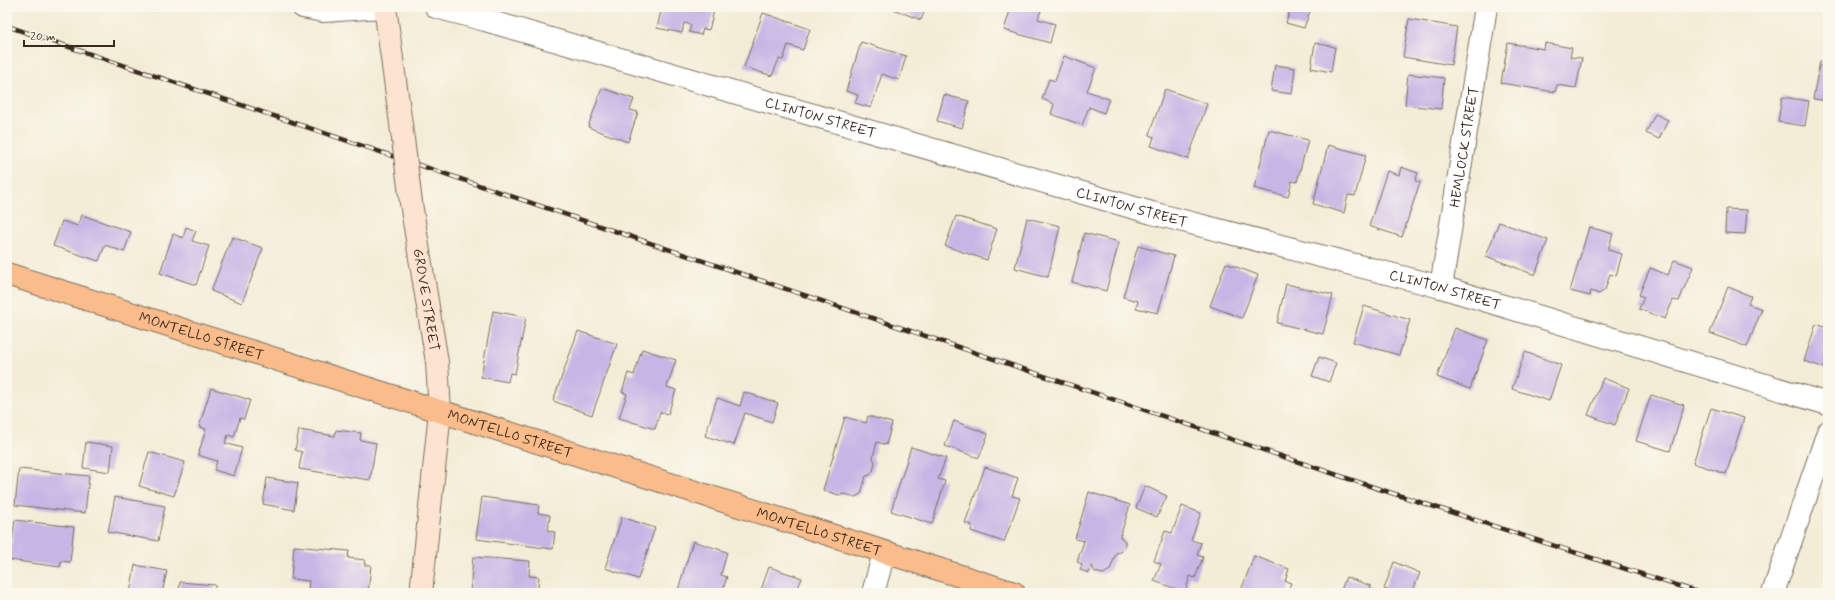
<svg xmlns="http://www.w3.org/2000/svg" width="1835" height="600" font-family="Mynerve,sans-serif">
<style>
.building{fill:#c6b5e5}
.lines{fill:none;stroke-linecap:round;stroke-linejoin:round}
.minor-casing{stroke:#7b6e5f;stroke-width:24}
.secondary-casing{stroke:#7b6e5f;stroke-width:24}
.primary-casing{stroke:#7b6e5f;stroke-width:24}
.minor{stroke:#fff;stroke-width:22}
.secondary{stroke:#fde4d1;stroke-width:22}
.primary{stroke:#fabc8b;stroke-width:22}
.rail-casing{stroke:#3b2a1e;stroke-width:4.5}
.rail{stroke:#fbf7ec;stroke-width:3;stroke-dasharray:9;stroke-linecap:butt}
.secondary-bridge-casing{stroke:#7b6e5f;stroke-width:24;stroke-linecap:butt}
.secondary-bridge{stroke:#fde4d1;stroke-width:22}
.labels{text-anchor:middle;stroke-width:4;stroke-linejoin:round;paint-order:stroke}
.street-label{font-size:14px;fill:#3b2a1e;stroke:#fbf7ec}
</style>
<rect width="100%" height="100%" fill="#fbf7ec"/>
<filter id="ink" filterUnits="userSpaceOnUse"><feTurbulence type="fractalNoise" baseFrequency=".025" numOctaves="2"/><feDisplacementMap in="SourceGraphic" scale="8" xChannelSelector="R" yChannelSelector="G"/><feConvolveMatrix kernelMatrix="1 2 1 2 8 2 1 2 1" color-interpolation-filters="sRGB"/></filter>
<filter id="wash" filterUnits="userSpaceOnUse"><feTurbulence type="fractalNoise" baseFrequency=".012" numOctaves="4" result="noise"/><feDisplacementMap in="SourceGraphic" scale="16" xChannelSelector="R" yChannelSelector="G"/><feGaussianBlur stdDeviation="0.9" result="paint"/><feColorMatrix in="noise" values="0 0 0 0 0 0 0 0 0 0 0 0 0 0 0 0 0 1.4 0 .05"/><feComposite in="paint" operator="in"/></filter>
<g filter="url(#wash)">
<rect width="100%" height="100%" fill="#f3edd7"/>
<g id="blocks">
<g class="building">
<polygon points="662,7 715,7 709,30 703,29 701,35 689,32 691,25 684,23 682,33 657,28"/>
<polygon points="888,7 926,7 921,20"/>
<polygon points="1011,7 1042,7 1038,19 1055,24 1050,43 1004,30"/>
<polygon points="1291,7 1298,7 1310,11 1304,28 1286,23"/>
<polygon points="763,13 810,29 803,50 788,45 783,60 779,59 772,76 744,67"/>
<polygon points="1409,19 1457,27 1451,65 1403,57"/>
<polygon points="861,42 906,56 899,80 882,74 871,108 855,103 858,95 846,91"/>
<polygon points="1315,43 1335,47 1331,72 1311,68"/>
<polygon points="1508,43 1544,49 1545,43 1572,48 1570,57 1582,58 1576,88 1557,85 1555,92 1501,83"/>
<polygon points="1064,56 1096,68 1087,91 1109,99 1104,113 1089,107 1082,125 1051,114 1054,104 1042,99 1049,79 1055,81"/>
<polygon points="1820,61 1828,62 1828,101 1813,99"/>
<polygon points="1275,65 1295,68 1292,94 1271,91"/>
<polygon points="1408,74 1444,78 1441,109 1405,105"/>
<polygon points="602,88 634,99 630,110 638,112 628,142 588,127"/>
<polygon points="1165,89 1207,104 1188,159 1151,146 1154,137 1149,135"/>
<polygon points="944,95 969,101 962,128 937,121"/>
<polygon points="1782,97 1809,101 1805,126 1778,122"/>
<polygon points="1655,114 1668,120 1659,139 1646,133"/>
<polygon points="1269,130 1308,140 1297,182 1292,181 1288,197 1254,188"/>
<polygon points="1328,145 1366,155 1355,196 1348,195 1344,213 1313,204"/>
<polygon points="1401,167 1418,173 1415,181 1420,182 1402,237 1369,226 1387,171 1399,175"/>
<polygon points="1726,209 1747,210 1745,234 1725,233"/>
<polygon points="82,215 131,232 124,252 105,245 99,261 53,246 62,221 78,226"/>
<polygon points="956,216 997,229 987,260 945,246"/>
<polygon points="1027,218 1060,226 1048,277 1015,268"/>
<polygon points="1499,222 1548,240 1535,275 1486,256"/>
<polygon points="186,227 196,231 192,241 209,246 196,285 160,273 173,234 183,238"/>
<polygon points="1589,227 1613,234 1608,250 1622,254 1616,276 1610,274 1605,290 1599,294 1591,291 1590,296 1570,291"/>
<polygon points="1084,233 1119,242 1106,291 1072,282"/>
<polygon points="232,237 263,248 242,303 211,291"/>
<polygon points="1138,246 1174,256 1158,313 1136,308 1138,301 1123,297"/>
<polygon points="1674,260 1693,267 1679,301 1673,300 1665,319 1639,309 1644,297 1639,295 1650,268 1668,275"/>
<polygon points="1226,263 1258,275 1242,318 1210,306"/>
<polygon points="1286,284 1333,295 1323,334 1277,323"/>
<polygon points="1728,287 1751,296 1748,304 1762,309 1747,347 1710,333"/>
<polygon points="1364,306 1410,320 1399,355 1353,342"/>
<polygon points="493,311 526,317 515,374 510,373 508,382 481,377"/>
<polygon points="1816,324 1828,328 1828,369 1804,361"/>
<polygon points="1455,328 1488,340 1470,389 1437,377"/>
<polygon points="578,331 617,344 592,415 553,401"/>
<polygon points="642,349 676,360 667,387 676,390 668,414 660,412 655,429 619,418 627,394 622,392 628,373 634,375"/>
<polygon points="1525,352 1561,365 1549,401 1512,389"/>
<polygon points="1319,357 1336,363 1329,382 1312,376"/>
<polygon points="1603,378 1629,388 1615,425 1588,415"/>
<polygon points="211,388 250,400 244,419 240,418 234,437 228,435 225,443 242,448 234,476 214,470 217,461 198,455 206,429 199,427"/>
<polygon points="744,392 778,403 772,422 745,413 734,445 705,436 717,398 740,406"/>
<polygon points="1651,395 1684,405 1670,451 1636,441"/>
<polygon points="1711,408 1744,418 1726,474 1693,463"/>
<polygon points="868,416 892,423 886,445 877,442 873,457 875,463 873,471 870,475 866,476 861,494 855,497 845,494 839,495 823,490 845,417 866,423"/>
<polygon points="954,421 988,434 979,458 945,446"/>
<polygon points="299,430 335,436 336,430 361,433 360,440 376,443 370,480 299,469 302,452 295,450"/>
<polygon points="86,442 113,446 110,472 83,468"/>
<polygon points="911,447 946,458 938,479 945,481 932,524 891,511"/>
<polygon points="149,452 185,462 174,496 139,486"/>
<polygon points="985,467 1018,478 1012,496 1020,498 1004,542 971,531 972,525 965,523"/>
<polygon points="19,469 89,476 85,513 15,505"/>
<polygon points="267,478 298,483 294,510 263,504"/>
<polygon points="1145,486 1167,496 1157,517 1136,508"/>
<polygon points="1089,492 1130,505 1120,537 1125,541 1125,547 1121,552 1116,553 1110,570 1103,574 1095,572 1092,566 1089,573 1080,570 1082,564 1077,562 1084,541 1075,539"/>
<polygon points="115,497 165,506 158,541 108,532"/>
<polygon points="482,497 539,505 538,513 550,515 548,531 555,532 553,549 476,539"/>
<polygon points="1182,506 1201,513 1191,540 1201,543 1197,555 1203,557 1195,578 1190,576 1185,592 1154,581 1161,564 1154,561 1165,531 1172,533"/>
<polygon points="622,517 655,528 638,579 605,568"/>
<polygon points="15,520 74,527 70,562 61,561 60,567 9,560"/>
<polygon points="693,541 727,552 721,575 727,577 722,593 677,593"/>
<polygon points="294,546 349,551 348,558 365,560 364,565 371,565 368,593 308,591 309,581 291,579"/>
<polygon points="1254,556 1289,569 1285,581 1291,583 1287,593 1240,593"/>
<polygon points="473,557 530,561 529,576 539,577 537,593 470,593"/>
<polygon points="1394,562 1420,573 1412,593 1395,593 1384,589"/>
<polygon points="135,565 167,571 162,593 130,593"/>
<polygon points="769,567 802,578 796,593 760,593"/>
<polygon points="1346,577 1371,586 1369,593 1340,593"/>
<polygon points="180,582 215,585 215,593 179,593"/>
</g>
</g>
</g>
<g filter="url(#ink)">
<use href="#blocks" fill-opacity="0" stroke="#7b6e5f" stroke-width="1"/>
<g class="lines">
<g class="minor-casing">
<g id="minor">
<polyline points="303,7 323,11 382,7"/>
<path id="s1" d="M 436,7 L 485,20 L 1152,213 L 1441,287 L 1828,404"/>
<path id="s2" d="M 1441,287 L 1486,7"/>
<polyline points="873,593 884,553"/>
<polyline points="1773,593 1828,432"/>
</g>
</g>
<g class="secondary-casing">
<g id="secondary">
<polyline points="385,7 403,139"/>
<path id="s3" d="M 411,203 L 437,362 L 440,412 L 421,593"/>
</g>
</g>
<g class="primary-casing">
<g id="primary">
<path id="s4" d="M 7,274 L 1014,593"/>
</g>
</g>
<use href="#minor" class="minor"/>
<use href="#secondary" class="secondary"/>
<use href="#primary" class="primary"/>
<g class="rail-casing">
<polyline id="rail" points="7,26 1364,484 1700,593"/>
</g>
<use href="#rail" class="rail"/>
<g class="secondary-bridge-casing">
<polyline id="secondary-bridge" points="403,139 411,203"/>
</g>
<use href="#secondary-bridge" class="secondary-bridge"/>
</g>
</g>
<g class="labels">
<g class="street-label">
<text dy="5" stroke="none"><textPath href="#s1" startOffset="400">CLINTON STREET</textPath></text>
<text dy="5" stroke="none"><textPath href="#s2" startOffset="142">HEMLOCK STREET</textPath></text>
<text dy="5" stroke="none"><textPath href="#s1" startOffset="724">CLINTON STREET</textPath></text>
<text dy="5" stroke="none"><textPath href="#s1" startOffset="1048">CLINTON STREET</textPath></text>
<text dy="5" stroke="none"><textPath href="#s3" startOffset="98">GROVE STREET</textPath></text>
<text dy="5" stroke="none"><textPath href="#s4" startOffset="204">MONTELLO STREET</textPath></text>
<text dy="5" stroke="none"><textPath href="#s4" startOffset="528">MONTELLO STREET</textPath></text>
<text dy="5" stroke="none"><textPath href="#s4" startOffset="852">MONTELLO STREET</textPath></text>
</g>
</g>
<rect width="1835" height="600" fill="none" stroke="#fbf7ec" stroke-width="24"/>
<path d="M24 40v6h90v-6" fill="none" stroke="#3b2a1e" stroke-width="2"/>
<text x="30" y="40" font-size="12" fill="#3b2a1e" stroke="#fbf7ec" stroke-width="3" paint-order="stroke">20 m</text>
</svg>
